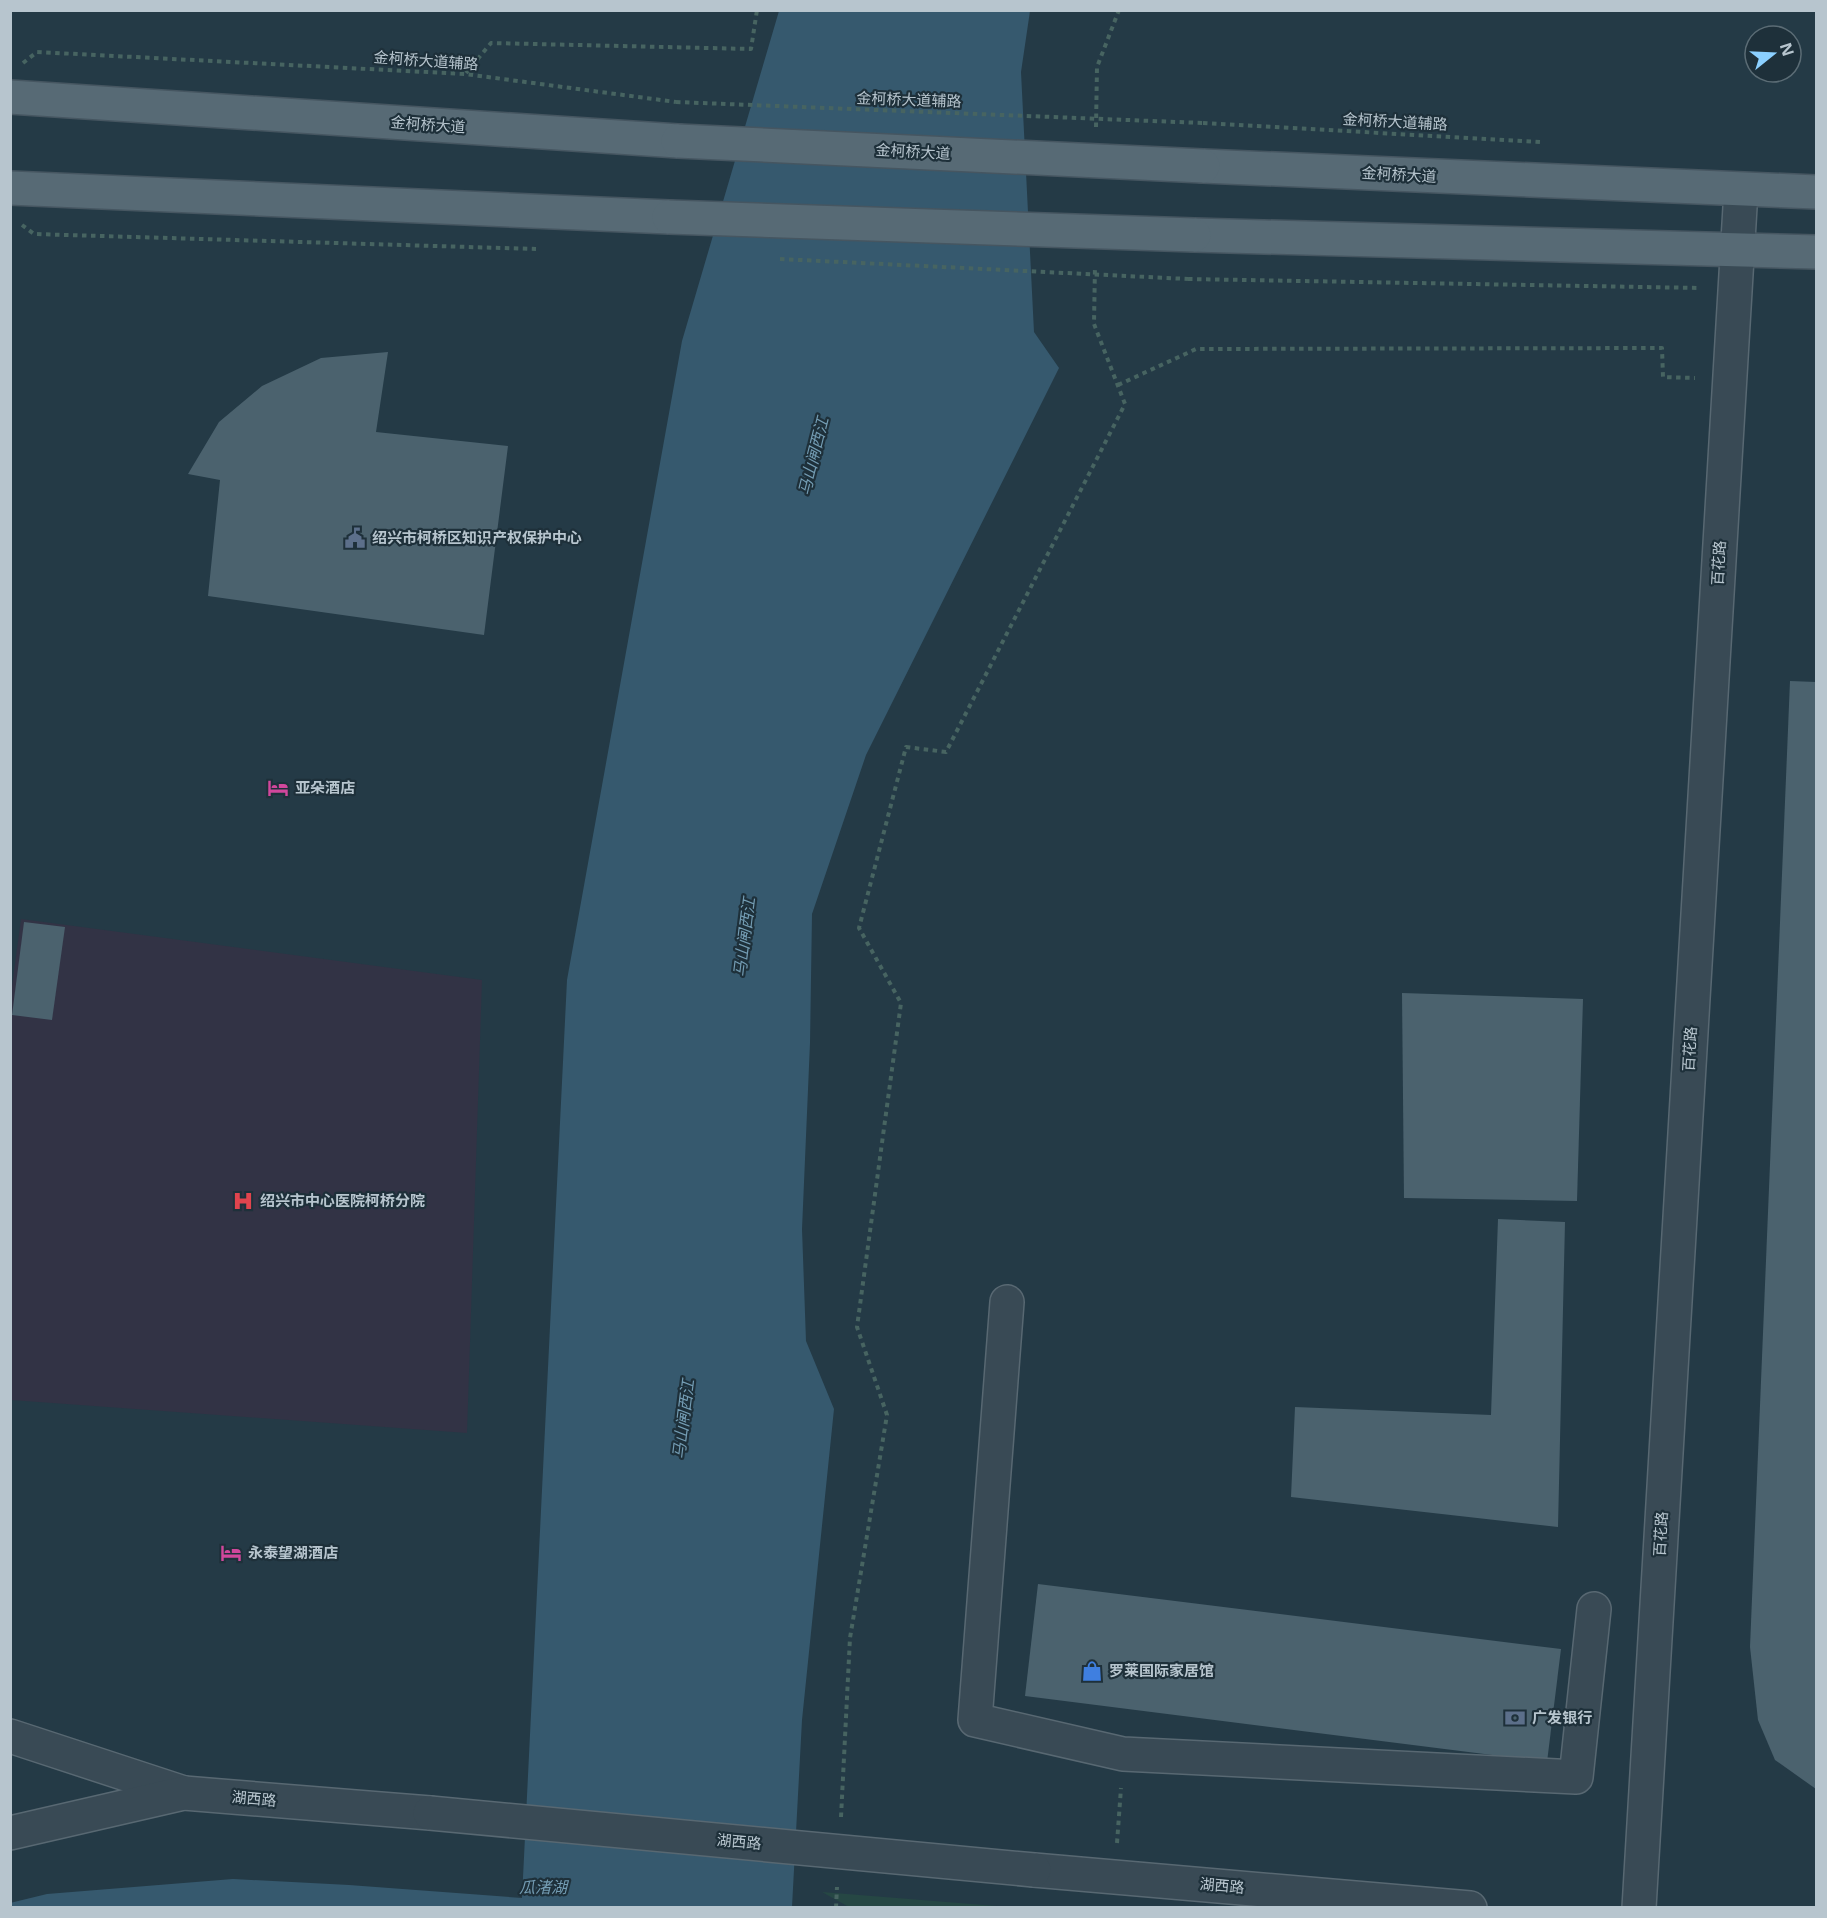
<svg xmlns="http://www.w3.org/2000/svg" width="1827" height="1918" font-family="'Open Sans','Noto Sans SC',sans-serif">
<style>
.medical{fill:#323345}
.green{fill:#264744}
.water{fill:#36596e}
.building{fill:#4b626e}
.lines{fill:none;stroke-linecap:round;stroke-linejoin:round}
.minor-casing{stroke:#586872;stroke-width:36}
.major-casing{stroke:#465661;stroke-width:36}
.path{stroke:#476461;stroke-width:4;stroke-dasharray:4.5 4.5;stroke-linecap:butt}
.minor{stroke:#394a55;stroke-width:33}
.major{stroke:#576a75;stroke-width:33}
.minor-bridge-casing{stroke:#586872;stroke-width:36;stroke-linecap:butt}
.major-bridge-casing{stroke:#465661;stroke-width:36;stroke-linecap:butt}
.path-bridge{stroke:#476461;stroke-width:4;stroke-dasharray:4.5 4.5;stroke-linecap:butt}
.minor-bridge{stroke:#394a55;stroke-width:33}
.major-bridge{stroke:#576a75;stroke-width:33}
.labels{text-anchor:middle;stroke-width:4.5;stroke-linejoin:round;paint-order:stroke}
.street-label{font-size:15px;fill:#b7c5ce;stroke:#1e303a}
.poi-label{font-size:15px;font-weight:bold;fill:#b7c5ce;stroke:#1e303a;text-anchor:start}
.water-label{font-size:16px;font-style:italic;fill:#749db4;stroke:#1e303a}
</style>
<rect width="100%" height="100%" fill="#243a46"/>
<polygon class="medical" points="21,919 482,980 467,1433 11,1400 10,1001"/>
<polygon class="green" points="822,1892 1009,1907 849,1907"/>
<polygon class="water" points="779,11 1030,11 1021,72 1034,332 1059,368 866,755 812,914 810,1043 802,1229 806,1341 834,1409 802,1720 792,1907 11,1908 10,1903 47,1894 233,1879 349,1885 522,1898 567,980 682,341"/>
<g class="building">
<polygon points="388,352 376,432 508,446 484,635 208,596 220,480 188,474 219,422 262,386 321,358"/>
<polygon points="1790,681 1816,682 1816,1789 1775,1760 1758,1720 1750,1647"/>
<polygon points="24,922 65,927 52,1020 12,1015"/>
<polygon points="1402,993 1583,999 1577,1201 1404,1198"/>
<polygon points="1498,1219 1565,1222 1558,1527 1291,1497 1295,1407 1491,1415"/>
<polygon points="1038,1584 1561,1649 1547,1762 1025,1696"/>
</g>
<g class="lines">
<g class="minor-casing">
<g id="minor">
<polyline points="1007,1302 975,1720 1123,1754 1576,1777 1594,1609"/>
<polyline points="10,1736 184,1793"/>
<polyline points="10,1833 184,1793 430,1813"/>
<polyline points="1034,1870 1470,1908"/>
<polyline points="1639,1908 1741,190"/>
</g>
</g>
<g class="major-casing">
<g id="major">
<polyline points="10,97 678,141"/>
<polyline points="1203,166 1816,192"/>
<polyline points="10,188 669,217"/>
<polyline points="1194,235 1816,252"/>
</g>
</g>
<g class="path">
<polyline points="23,63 37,52 465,74 676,102"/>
<polyline points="466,73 491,43 751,49 757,10"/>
<polyline points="1203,123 1540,142"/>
<polyline points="1096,127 1097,67 1119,10"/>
<polyline points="22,225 34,234 536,249"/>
<polyline points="1188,279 1700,288"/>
<polyline points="1118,385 1196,349 1662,348 1663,377 1695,378"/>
<polyline points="841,1817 850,1638 887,1415 857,1327 901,1003 859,928 906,747 946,752 1125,404 1094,324 1095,266"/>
<polyline points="1117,1843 1121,1788"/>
<polyline points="836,1908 837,1887"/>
</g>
<use href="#minor" class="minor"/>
<use href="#major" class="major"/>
<g class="minor-bridge-casing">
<polyline id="minor-bridge" points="430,1813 1034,1870"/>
</g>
<g class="major-bridge-casing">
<g id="major-bridge">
<polyline points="678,141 1203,166"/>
<polyline points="669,217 1194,235"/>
</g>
</g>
<g class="path-bridge">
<polyline points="676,102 1203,123"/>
<polyline points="780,259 1188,279"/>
</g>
<use href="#minor-bridge" class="minor-bridge"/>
<use href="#major-bridge" class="major-bridge"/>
</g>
<defs>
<g id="civic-bare" transform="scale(1.62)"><path d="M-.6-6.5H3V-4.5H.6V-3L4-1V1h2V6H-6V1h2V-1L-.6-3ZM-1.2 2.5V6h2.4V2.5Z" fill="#5c6f8a" stroke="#1e303a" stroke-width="2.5" paint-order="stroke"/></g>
<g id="hotel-bare" transform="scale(1.62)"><path d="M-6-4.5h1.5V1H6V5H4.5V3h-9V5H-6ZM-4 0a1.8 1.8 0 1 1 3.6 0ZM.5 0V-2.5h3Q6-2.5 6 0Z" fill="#d1479c" stroke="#1e303a" stroke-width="2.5" paint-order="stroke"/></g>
<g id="hospital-bare" transform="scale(1.62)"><path d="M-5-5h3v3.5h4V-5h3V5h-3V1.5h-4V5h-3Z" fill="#e0444e" stroke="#1e303a" stroke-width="2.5" paint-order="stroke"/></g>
<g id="shop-bare" transform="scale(1.62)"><path d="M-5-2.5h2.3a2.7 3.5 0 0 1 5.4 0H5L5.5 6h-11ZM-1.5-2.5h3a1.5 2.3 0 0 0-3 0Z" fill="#3f7fe0" stroke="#1e303a" stroke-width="2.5" paint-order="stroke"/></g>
<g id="bank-bare" transform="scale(1.62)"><path d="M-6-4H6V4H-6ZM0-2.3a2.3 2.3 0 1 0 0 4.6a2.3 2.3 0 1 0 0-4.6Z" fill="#5c6f8a" stroke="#1e303a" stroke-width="2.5" paint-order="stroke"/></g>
</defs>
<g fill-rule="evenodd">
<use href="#civic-bare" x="355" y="538"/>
<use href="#hotel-bare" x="278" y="788"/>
<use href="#hospital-bare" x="243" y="1201"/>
<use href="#hotel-bare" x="231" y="1553"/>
<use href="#shop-bare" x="1092" y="1671"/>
<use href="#bank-bare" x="1515" y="1718"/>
</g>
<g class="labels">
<g class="street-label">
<text transform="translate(426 61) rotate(4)" y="5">金柯桥大道辅路</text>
<text transform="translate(909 100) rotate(2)" y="5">金柯桥大道辅路</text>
<text transform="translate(1395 122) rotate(3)" y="5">金柯桥大道辅路</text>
<text transform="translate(428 125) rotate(4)" y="5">金柯桥大道</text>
<text transform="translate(913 152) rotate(3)" y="5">金柯桥大道</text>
<text transform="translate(1399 175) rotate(3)" y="5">金柯桥大道</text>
<text transform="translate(1719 563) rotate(-87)" y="5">百花路</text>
<text transform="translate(1690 1049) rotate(-87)" y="5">百花路</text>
<text transform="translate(1661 1534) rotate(-87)" y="5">百花路</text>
<text transform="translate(254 1799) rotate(5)" y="5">湖西路</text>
<text transform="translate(739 1842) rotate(5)" y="5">湖西路</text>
<text transform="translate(1222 1886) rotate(5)" y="5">湖西路</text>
</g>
<g class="poi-label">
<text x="372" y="543">绍兴市柯桥区知识产权保护中心</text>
<text x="295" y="793">亚朵酒店</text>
<text x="260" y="1206">绍兴市中心医院柯桥分院</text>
<text x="248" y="1558">永泰望湖酒店</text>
<text x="1109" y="1676">罗莱国际家居馆</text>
<text x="1532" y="1723">广发银行</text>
</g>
<g class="water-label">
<text transform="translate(813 456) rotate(-76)" y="6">马山闸西江</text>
<text transform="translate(744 937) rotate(-83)" y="6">马山闸西江</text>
<text transform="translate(683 1419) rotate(-83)" y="6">马山闸西江</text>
<text x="543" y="1893">瓜渚湖</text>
</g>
</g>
<rect width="1827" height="1918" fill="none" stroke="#b7c5ce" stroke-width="24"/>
<g transform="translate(1773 54) rotate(72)"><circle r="28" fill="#1e303a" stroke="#5b6c75" stroke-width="1.5"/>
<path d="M0-4.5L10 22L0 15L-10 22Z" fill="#8bd0ff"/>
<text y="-9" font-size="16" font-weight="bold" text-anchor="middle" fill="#b7c5ce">N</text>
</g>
</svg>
